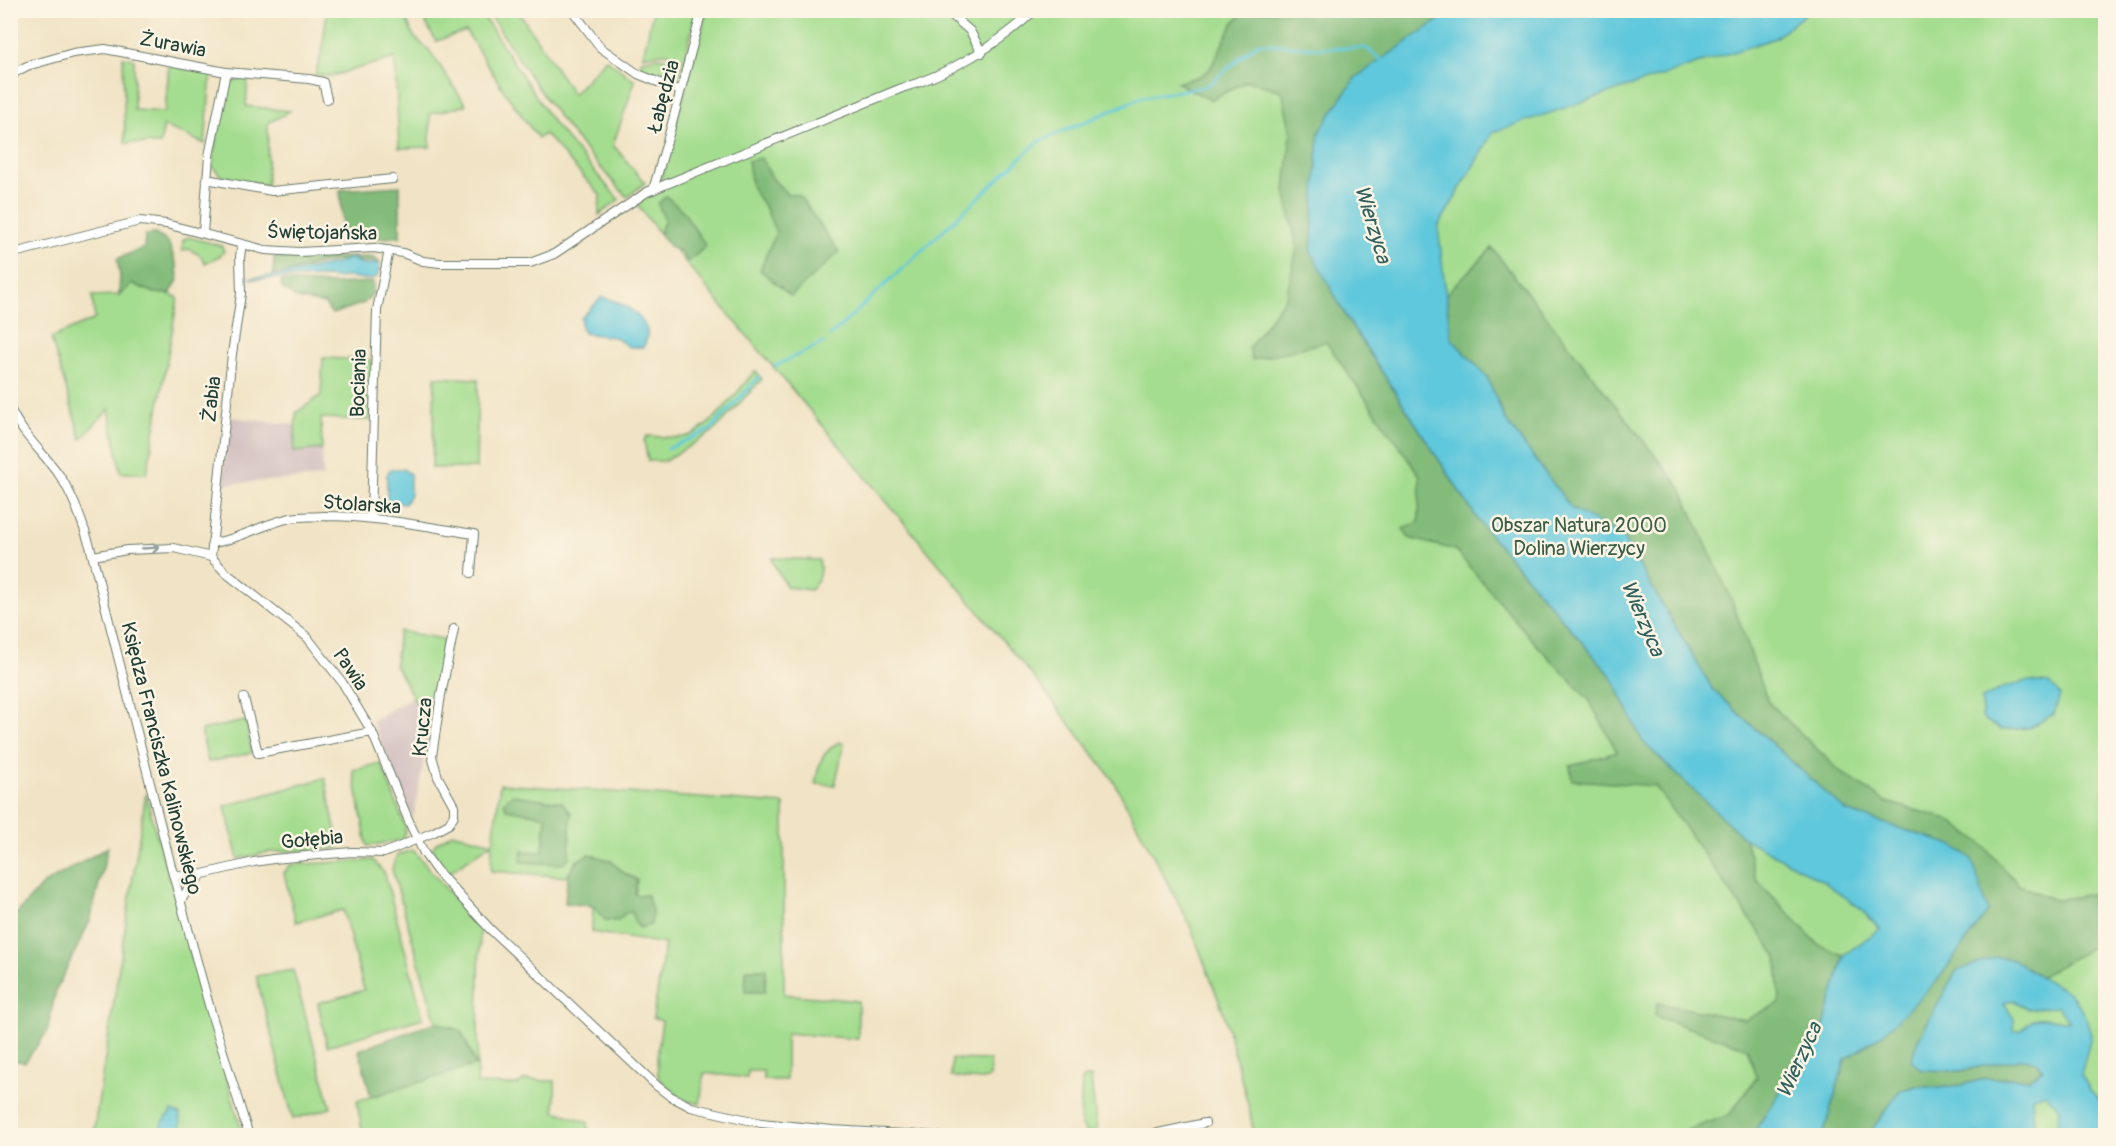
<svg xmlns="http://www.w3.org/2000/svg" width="2116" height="1146" font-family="Pangolin,sans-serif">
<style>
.industrial{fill:#d2bfbf}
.green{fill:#a4dd8f;stroke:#628d62;stroke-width:1.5;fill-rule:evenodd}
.forest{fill:#83bc7a;stroke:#517c57;stroke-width:1.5}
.water{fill:#60c8dc;stroke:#408288;stroke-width:1.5;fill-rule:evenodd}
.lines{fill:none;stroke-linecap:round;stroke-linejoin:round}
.stream{stroke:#60c8dc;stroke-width:3}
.street-casing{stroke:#687767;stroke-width:10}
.street{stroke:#fff;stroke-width:8}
.oneway{stroke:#8f9e9a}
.labels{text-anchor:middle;stroke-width:5;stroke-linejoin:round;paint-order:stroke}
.street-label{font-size:20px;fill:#1f3d34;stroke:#fcf5e5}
.park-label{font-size:20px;fill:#3a5d46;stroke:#fcf5e5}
.water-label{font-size:21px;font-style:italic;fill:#2f605e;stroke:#fcf5e5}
</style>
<rect width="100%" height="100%" fill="#fcf5e5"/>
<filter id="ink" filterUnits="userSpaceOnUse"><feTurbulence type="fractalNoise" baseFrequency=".0167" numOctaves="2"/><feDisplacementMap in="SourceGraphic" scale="12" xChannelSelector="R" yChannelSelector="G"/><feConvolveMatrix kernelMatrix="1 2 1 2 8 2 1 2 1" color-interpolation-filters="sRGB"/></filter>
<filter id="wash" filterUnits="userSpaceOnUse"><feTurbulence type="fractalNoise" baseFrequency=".008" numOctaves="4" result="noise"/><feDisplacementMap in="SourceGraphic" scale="24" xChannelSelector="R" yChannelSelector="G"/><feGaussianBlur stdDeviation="1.35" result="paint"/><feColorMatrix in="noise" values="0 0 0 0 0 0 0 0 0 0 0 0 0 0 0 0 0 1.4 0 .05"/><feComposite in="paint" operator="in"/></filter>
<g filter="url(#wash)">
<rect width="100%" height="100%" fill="#f1e3c5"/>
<g class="industrial">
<polygon points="230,417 295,425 294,452 322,449 323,477 222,484"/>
<polygon points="413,696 430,727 413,819 372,721"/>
</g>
<g class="green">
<polygon points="327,11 403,11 414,37 429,50 466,105 430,114 430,147 399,148 395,58 331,76 315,75 322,52"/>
<polygon points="419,11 480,11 554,124 619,200 599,215 600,195 545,134 538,138 506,94 466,31 436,41"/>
<path d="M 488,11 L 518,11 L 573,94 L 606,59 L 635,81 L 613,145 L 645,183 L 627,197 C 607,175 587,153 569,130 C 539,92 513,51 488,11 Z"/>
<path d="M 653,11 L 696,11 L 684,63 C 671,49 660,53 643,56 Z"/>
<polygon points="707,11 2105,11 2105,1135 1254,1135 1249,1108 1224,1014 1189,923 1113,780 1037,681 660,232 659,233 636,203 650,195 661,178"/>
<polygon points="123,57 134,59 134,110 165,112 169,64 211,74 205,144 164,126 160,144 125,143"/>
<polygon points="658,57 674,60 682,69 677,83 639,70 642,60"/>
<polygon points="248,77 246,106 290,111 268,123 267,186 221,176 212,166 224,92 232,82"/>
<polygon points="188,237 222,246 224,251 220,256 205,263 201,256 189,249 182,251 183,240"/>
<polygon points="132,284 155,293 170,294 178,298 147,473 121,473 109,409 81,439 51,338 95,319 92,296 119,295"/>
<polygon points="323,358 372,360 370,420 321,418 322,449 294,452 296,413 321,395"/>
<path d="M 755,371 L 762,379 L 714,431 L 665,461 L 648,461 L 644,441 L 647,436 C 658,436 673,439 684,437 C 710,432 738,390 755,371 Z"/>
<polygon points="435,377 478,379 476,468 432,468"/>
<path d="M 772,558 L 819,560 C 822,571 818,583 810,590 L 787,587 L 775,567 Z"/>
<polygon points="399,631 444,639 430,727 395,665"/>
<polygon points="246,721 252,753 208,762 201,730"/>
<path d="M 839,742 L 844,744 L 835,785 L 815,784 C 820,763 819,755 839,742 Z"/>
<polygon points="381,763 406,828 403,840 367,846 353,770"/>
<polygon points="325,778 339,848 269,852 238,859 225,806"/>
<path d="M 500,784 L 784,804 L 784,994 L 858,1001 L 858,1039 L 786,1033 L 786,1080 L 763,1080 L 763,1071 L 748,1071 L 747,1078 L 704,1073 L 700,1104 L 681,1099 L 658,1077 L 657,1057 L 662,1021 L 653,1018 L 665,944 L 592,932 L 593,906 L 633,912 L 637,880 L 624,873 L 611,861 L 577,860 L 567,877 L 491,871 L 492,843 L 447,874 L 431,853 L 435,844 L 452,833 L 493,843 ZM 546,816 L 561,864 L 522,851 L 543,852 Z"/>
<polygon points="146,793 152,819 243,1135 93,1136"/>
<polygon points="413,850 480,929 477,1084 517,1085 525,1080 555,1081 555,1111 588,1122 588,1135 363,1135 357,1101 476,1064 461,1031 436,1022 392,869 397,855"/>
<polygon points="373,860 385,874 423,1018 327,1046 318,1003 364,990 343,910 296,922 284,873 290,865"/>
<polygon points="293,970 331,1108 293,1119 256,976"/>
<polygon points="952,1059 990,1060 990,1077 980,1080 951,1077"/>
<polygon points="1091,1077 1097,1132 1085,1132 1080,1120 1082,1079"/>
</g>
<g class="forest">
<polygon points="1245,11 1452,11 1355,78 1312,252 1347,318 1480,523 1612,677 1643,742 1745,839 1757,880 1819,945 1844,955 1824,1026 1752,1135 1678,1135 1677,1134 1729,1115 1757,1077 1747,1048 1655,1016 1657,1003 1745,1020 1780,1003 1777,957 1655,786 1572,780 1570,766 1617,752 1589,700 1533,641 1455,550 1409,538 1403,529 1419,522 1420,476 1326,342 1252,360 1249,348 1286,297 1297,248 1285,190 1291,134 1282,91 1247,81 1210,100 1177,83 1200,76 1210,69 1233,23"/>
<polygon points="761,158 773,179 787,194 799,195 839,252 791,296 760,270 776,233 766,209 752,188 748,161"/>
<polygon points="400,186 400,237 344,240 340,190"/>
<polygon points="666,196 683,211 706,246 688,262 680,251 671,248 659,233 665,220 658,204"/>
<polygon points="155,234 168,242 177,266 178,280 170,294 155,293 132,284 119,295 120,275 117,259 144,248 145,235"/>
<polygon points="1492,248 1680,487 1732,601 1768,702 1841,772 1886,802 1948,819 1981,843 2019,885 2055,900 2105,892 2105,940 2040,977 2011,959 1956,971 1918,1040 1922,1070 1959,1071 2019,1059 2037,1061 2043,1071 2029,1079 1987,1078 1962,1085 1940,1088 1916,1086 1900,1091 1868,1135 1823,1135 1845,1060 1885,1032 1952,845 1846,811 1713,690 1621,535 1572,509 1505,419 1487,377 1451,338 1446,294"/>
<polygon points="274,257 373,257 381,264 370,261 362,263 353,258 322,263 286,273 273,274"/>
<polygon points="281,281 331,284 373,282 373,293 364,303 332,314 325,304 298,299 282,288"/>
<polygon points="512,795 562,802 571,813 569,858 562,864 521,862 522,851 543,852 546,816 506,809 504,802"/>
<polygon points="108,847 90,921 56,990 47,1032 25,1062 12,1060 11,920 42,885"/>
<path d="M 589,854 L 611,861 L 624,873 L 637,880 L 635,895 L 647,895 L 652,910 L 651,925 L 640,928 L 634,922 L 632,912 L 627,912 L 617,921 L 605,920 L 593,906 L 565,903 C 567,881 566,865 589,854 Z"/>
<polygon points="746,969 766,969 765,992 745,992"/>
<polygon points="436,1022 461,1031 476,1065 371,1097 359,1050"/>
</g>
<g class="water">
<polygon points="1452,11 1809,11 1775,38 1493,132 1438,227 1451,338 1487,377 1505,419 1572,509 1621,535 1713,690 1846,811 1952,845 1972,859 1988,911 1937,981 1885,1032 1845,1060 1823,1135 1752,1135 1824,1026 1844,955 1880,929 1860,908 1824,882 1745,839 1643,742 1612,677 1480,523 1347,318 1311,252 1319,132 1355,78"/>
<path d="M 351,258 L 362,265 L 379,263 C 382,288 362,277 348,277 C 340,277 335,279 328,277 L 254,279 L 249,278 L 282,275 L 338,263 Z"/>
<path d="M 602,297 C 623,301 659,323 643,347 L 629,347 L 614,337 L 584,333 L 581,326 L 581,318 Z"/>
<polygon points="393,469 403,469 410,474 410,494 405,504 390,502 387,499 387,475 389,471"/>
<polygon points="2027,681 2050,683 2060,695 2054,714 2029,728 2001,730 1982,718 1982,699 2003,688"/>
<path d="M 1996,957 L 2011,959 L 2071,994 L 2085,1014 L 2091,1035 L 2081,1075 L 2091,1091 L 2105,1106 L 2105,1135 L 2063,1135 L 2057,1126 L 2060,1109 L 2045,1094 L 2032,1097 L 2035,1135 L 1868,1135 L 1900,1091 L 1916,1086 L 1939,1088 L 1962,1085 L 1987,1078 L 2029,1079 L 2043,1071 L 2037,1061 L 2019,1059 L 1959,1071 L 1922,1070 L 1911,1061 L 1918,1040 L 1956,971 ZM 2013,1000 L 2027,1009 L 2058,1007 L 2069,1021 C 2046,1022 2041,1008 2022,1030 L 2013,1031 L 2014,1019 L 2004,1003 Z"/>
<polygon points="172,1111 180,1114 181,1125 177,1135 158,1135 162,1123"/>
</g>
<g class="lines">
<g class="stream">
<polyline points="830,336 1038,142 1143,97 1207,86 1258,43 1316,48 1366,48 1384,62"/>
<polyline points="775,366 823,343"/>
<polyline points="667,449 710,430 759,377"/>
</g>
</g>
</g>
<g filter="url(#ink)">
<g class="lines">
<g class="street-casing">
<g id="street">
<polyline points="572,10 601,48 638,74 680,91"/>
<polyline points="946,10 970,31 982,53"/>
<polyline points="10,75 27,66 73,53 105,49 226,72 309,79 323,82 327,99"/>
<polyline points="206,179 272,191 393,179"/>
<polyline points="653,190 670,131 702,10"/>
<polyline points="203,233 209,156 226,72"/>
<path d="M 10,254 L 140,221 L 166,224 L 265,250 L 300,252 L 374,248 L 403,253 L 423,261 L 440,263 L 530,263 L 554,254 L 647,192 L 902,88 C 947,75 1001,43 1035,10"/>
<path d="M 10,408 C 22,435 44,453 60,476 C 74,497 82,522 90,546 L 173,874 L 212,1016 L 249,1136"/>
<polyline points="371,518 377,310 389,250"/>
<path d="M 212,543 C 239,540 264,523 291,518 C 301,516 313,517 323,516 C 374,516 424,526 474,534 L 471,573"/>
<polyline points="93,556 127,550 174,548 211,557 226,573 307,637 342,682 372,732 411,826 424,853 436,870 490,929 657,1086 670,1096 691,1107 761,1123 832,1130 938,1136"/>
<polyline points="211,557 232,354 241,294 240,257 242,244"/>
<polyline points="244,698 258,753 372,732"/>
<polyline points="173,874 190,877 254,862 273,859 352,852 384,853 434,832 449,824 454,815 454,806 438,777 432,756 441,695 454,629"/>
<polyline points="181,901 192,882 200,877"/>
<polyline points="1144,1136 1205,1123"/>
</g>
</g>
<use href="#street" class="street"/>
</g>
<defs><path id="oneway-shaft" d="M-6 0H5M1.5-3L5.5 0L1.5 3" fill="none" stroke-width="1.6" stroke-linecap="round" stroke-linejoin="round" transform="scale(1.5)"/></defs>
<use class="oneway" href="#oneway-shaft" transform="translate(151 548) rotate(-3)"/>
</g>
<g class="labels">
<g class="street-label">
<text transform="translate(173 44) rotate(11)" y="7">Żurawia</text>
<text transform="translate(663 96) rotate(-75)" y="7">Łabędzia</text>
<text transform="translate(322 232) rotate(1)" y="7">Świętojańska</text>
<text transform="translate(358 383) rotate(-88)" y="7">Bociania</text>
<text transform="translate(211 399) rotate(-83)" y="7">Żabia</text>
<text transform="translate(362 504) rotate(4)" y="7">Stolarska</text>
<text transform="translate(351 669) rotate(56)" y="7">Pawia</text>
<text transform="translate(422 727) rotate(-84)" y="7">Krucza</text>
<text transform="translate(162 758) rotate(76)" y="7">Księdza Franciszka Kalinowskiego</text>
<text transform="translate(312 839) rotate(-5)" y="7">Gołębia</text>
</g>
<g class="park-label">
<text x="1579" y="532">Obszar Natura 2000<tspan x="1579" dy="23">Dolina Wierzycy</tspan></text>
</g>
<g class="water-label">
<text transform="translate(1373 224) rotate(73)" y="7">Wierzyca</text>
<text transform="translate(1643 618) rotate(67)" y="7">Wierzyca</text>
<text transform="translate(1799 1060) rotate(-65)" y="7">Wierzyca</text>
</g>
</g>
<rect width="2116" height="1146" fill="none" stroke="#fcf5e5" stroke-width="36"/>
</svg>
